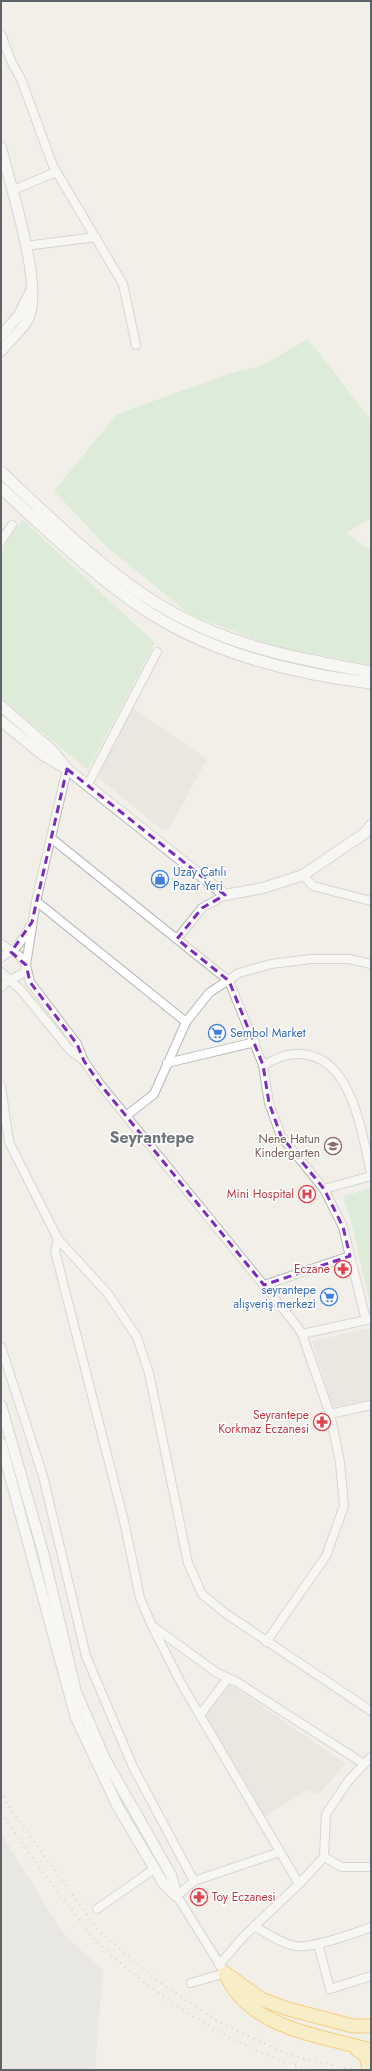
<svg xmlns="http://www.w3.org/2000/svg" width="372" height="2071" font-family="Jost,sans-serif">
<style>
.industrial{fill:#e0deda}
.education{fill:#e1ded6}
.green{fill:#c5e8c5}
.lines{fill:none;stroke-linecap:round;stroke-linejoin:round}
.minor-casing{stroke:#b5b8bc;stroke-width:10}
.tertiary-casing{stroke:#b5b8bc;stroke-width:12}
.secondary-casing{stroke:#b6babf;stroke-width:13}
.trunk-casing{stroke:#f9ab00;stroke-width:15}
.minor{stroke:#fff;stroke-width:8}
.tertiary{stroke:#fff;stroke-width:10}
.secondary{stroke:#fff;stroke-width:11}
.trunk{stroke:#feeaa1;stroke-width:13}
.rail{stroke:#b6b7b8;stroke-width:2;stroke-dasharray:1 5;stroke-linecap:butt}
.marked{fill:none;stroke:#7b2cbf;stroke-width:3;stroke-dasharray:8 5;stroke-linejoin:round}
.labels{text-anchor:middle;stroke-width:3;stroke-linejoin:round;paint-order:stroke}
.shop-label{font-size:12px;fill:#366cbe;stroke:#fff;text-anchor:start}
.education-label{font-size:12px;fill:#785e54;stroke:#fff;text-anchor:end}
.health-label{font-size:12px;fill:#be3a42;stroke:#fff;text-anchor:end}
.district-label{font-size:16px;font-weight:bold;fill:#70757a;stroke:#fff}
</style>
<rect width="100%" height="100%" fill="#f1efe8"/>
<polygon class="industrial" points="1,1833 64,1935 103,1970 95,2070 1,2070"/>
<g class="education">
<polygon points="131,707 207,759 169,829 162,830 98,777"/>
<polygon points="371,1328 371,1400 333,1407 312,1341"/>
<polygon points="228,1683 346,1764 318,1795 307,1790 264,1817 202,1718"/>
</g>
<g class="green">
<polygon points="308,339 371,420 371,518 346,533 371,551 371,665 274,646 191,615 108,548 54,491 117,414 232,373 261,366"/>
<polygon points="22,519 155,643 88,770 1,698 1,551"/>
<polygon points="371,1188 371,1308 351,1221 343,1196"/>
</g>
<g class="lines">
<g class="minor-casing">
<g id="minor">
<polyline points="1,35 12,63 21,79 53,166 123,284 136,345"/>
<polyline points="13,190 56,172"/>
<polyline points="25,246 96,237"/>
<polyline points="1,541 12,525"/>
<polyline points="87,786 157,652"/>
<polyline points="51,838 229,981 263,1065 269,1103 281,1136 324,1189 343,1227 350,1256 264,1285"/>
<polyline points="303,875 313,886 371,901"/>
<polyline points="36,901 186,1022"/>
<polyline points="177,939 202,908 225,895"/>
<polyline points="1,944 21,957 26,965 30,982 77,1044 84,1061 100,1084 297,1326 302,1334 371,1319"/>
<path d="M 1,958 C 4,954 8,954 12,951 C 20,945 25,935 30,926"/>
<polyline points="1,972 20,989 69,1049 83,1060"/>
<polyline points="1,987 9,980 24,973 26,965 36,901 67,769"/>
<polyline points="167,1063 255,1042"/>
<path d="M 263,1065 C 271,1062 280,1056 288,1055 C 351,1044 361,1131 371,1173"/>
<polyline points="1,1086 9,1142 58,1239 108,1294 137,1337 149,1373 188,1563 202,1594 225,1613 371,1711"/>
<polyline points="126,1116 154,1094 186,1022 209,993 239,973 271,964 311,959 349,959 371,964"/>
<polyline points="324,1189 371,1176"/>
<polyline points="58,1239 55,1251 124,1521 140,1598 152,1626 181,1683 299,1884"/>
<polyline points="350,1256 366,1320"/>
<polyline points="1,1347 43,1476 86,1656 133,1767 194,1881"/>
<polyline points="330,1414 371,1405"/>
<polyline points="154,1627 217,1673 237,1682 364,1764"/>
<polyline points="266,1642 326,1556 344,1506 340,1462 330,1414 302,1334"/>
<polyline points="200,1715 228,1678"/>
<polyline points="324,1857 342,1867 371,1867"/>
<polyline points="97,1909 154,1869"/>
<path d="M 254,1926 C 267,1933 281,1944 296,1946 C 310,1949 356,1933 371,1927"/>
<polyline points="318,1944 330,1989 371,1976"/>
<polyline points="219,1965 244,1936 299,1884 324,1857 326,1814 349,1780 371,1757"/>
<polyline points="191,1983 225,1973 177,1896 194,1881 280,1852"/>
</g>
</g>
<g class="tertiary-casing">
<g id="tertiary">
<polyline points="1,41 2,38"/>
<path d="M 1,147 C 9,183 46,290 27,321 C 20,332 9,341 1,351"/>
<polyline points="1,336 19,315 31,291"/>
<polyline points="1,706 53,751 65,766"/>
<polyline points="1,721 43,755 67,769 225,895 263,888 303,875 365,833 371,825"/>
<polyline points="1,1405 43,1552 76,1692 105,1759 171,1875 177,1896"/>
<polyline points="1,1443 76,1718 118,1807 163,1883 176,1896"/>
</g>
</g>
<g class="secondary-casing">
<g id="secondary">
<path d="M 1,472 C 49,517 100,568 156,603 C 206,634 258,650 314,661 C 333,665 352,669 371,672"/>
<path d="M 1,488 C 48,531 96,578 150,613 C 215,654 296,674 371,683"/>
</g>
</g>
<g class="trunk-casing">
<g id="trunk">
<path d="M 225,1973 C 229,1980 232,1988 238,1994 C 268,2030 324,2037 367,2049 L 371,2053"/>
<polyline points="228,1975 261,1999 288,2009 353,2026 371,2026"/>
<path d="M 357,2050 C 367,2053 368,2061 369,2070"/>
</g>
</g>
<use href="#minor" class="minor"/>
<use href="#tertiary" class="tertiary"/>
<use href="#secondary" class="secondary"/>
<use href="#trunk" class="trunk"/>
<g class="rail">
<polyline points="1,1791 7,1804 98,1930 159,1982 219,2022 289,2055 354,2070"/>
<path d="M 1,1813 C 23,1844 44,1875 67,1904 C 76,1915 84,1928 93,1938 C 150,1993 235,2051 312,2070"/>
</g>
</g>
<path d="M0 0H372V2071H0ZM 67,769 L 225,895 L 202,908 L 177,939 L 229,981 L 263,1065 L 269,1103 L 281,1136 L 324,1189 L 343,1227 L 350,1256 L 264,1285 L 100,1084 L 84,1061 L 77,1044 L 30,982 L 26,965 L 11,952 L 32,922 Z" fill="#f1efe8" fill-opacity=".55" fill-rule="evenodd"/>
<path class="marked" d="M 67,769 L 225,895 L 202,908 L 177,939 L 229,981 L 263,1065 L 269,1103 L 281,1136 L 324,1189 L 343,1227 L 350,1256 L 264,1285 L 100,1084 L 84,1061 L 77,1044 L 30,982 L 26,965 L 11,952 L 32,922 Z"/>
<defs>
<g id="shop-ring" transform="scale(0.9)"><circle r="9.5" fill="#fff" stroke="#3f7fe0" stroke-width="1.5"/><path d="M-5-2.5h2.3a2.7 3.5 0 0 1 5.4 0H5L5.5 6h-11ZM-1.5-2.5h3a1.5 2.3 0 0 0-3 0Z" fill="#3f7fe0"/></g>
<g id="supermarket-ring" transform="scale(0.9)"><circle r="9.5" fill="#fff" stroke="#3f7fe0" stroke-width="1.5"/><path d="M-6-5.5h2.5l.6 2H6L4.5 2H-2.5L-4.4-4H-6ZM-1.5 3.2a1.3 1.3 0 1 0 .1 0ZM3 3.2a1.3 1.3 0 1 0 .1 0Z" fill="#3f7fe0"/></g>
<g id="school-ring" transform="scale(0.9)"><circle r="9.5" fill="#fff" stroke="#8d6e63" stroke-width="1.5"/><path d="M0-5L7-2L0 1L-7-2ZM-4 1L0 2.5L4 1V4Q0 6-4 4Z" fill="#8d6e63"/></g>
<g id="hospital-ring" transform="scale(0.9)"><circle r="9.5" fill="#fff" stroke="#e0444e" stroke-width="1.5"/><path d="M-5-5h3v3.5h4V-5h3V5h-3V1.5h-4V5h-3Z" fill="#e0444e"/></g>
<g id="pharmacy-ring" transform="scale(0.9)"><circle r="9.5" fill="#fff" stroke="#e0444e" stroke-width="1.5"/><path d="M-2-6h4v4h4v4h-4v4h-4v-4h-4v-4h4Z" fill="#e0444e"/></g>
</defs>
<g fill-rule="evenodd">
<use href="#shop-ring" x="160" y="879"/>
<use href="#supermarket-ring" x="217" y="1033"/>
<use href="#school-ring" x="333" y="1146"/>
<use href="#hospital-ring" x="307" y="1194"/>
<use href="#pharmacy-ring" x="343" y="1269"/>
<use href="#supermarket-ring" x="329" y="1297"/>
<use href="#pharmacy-ring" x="322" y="1422"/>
<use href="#pharmacy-ring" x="199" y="1897"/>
</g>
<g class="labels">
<g class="shop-label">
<text x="173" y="876">Uzay Çatılı<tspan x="173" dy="14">Pazar Yeri</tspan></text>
<text x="230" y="1037">Sembol Market</text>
<text x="316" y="1294" text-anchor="end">seyrantepe<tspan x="316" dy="14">alışveriş merkezi</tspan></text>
</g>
<g class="education-label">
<text x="320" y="1143">Nene Hatun<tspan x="320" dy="14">Kindergarten</tspan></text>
</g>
<g class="health-label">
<text x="294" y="1198">Mini Hospital</text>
<text x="330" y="1273">Eczane</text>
<text x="309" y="1419">Seyrantepe<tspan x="309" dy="14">Korkmaz Eczanesi</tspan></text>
<text x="212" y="1901" text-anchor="start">Toy Eczanesi</text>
</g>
<g class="district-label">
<text x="152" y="1143">Seyrantepe</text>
</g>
</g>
<rect width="372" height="2071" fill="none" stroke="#5f6368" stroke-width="4"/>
</svg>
